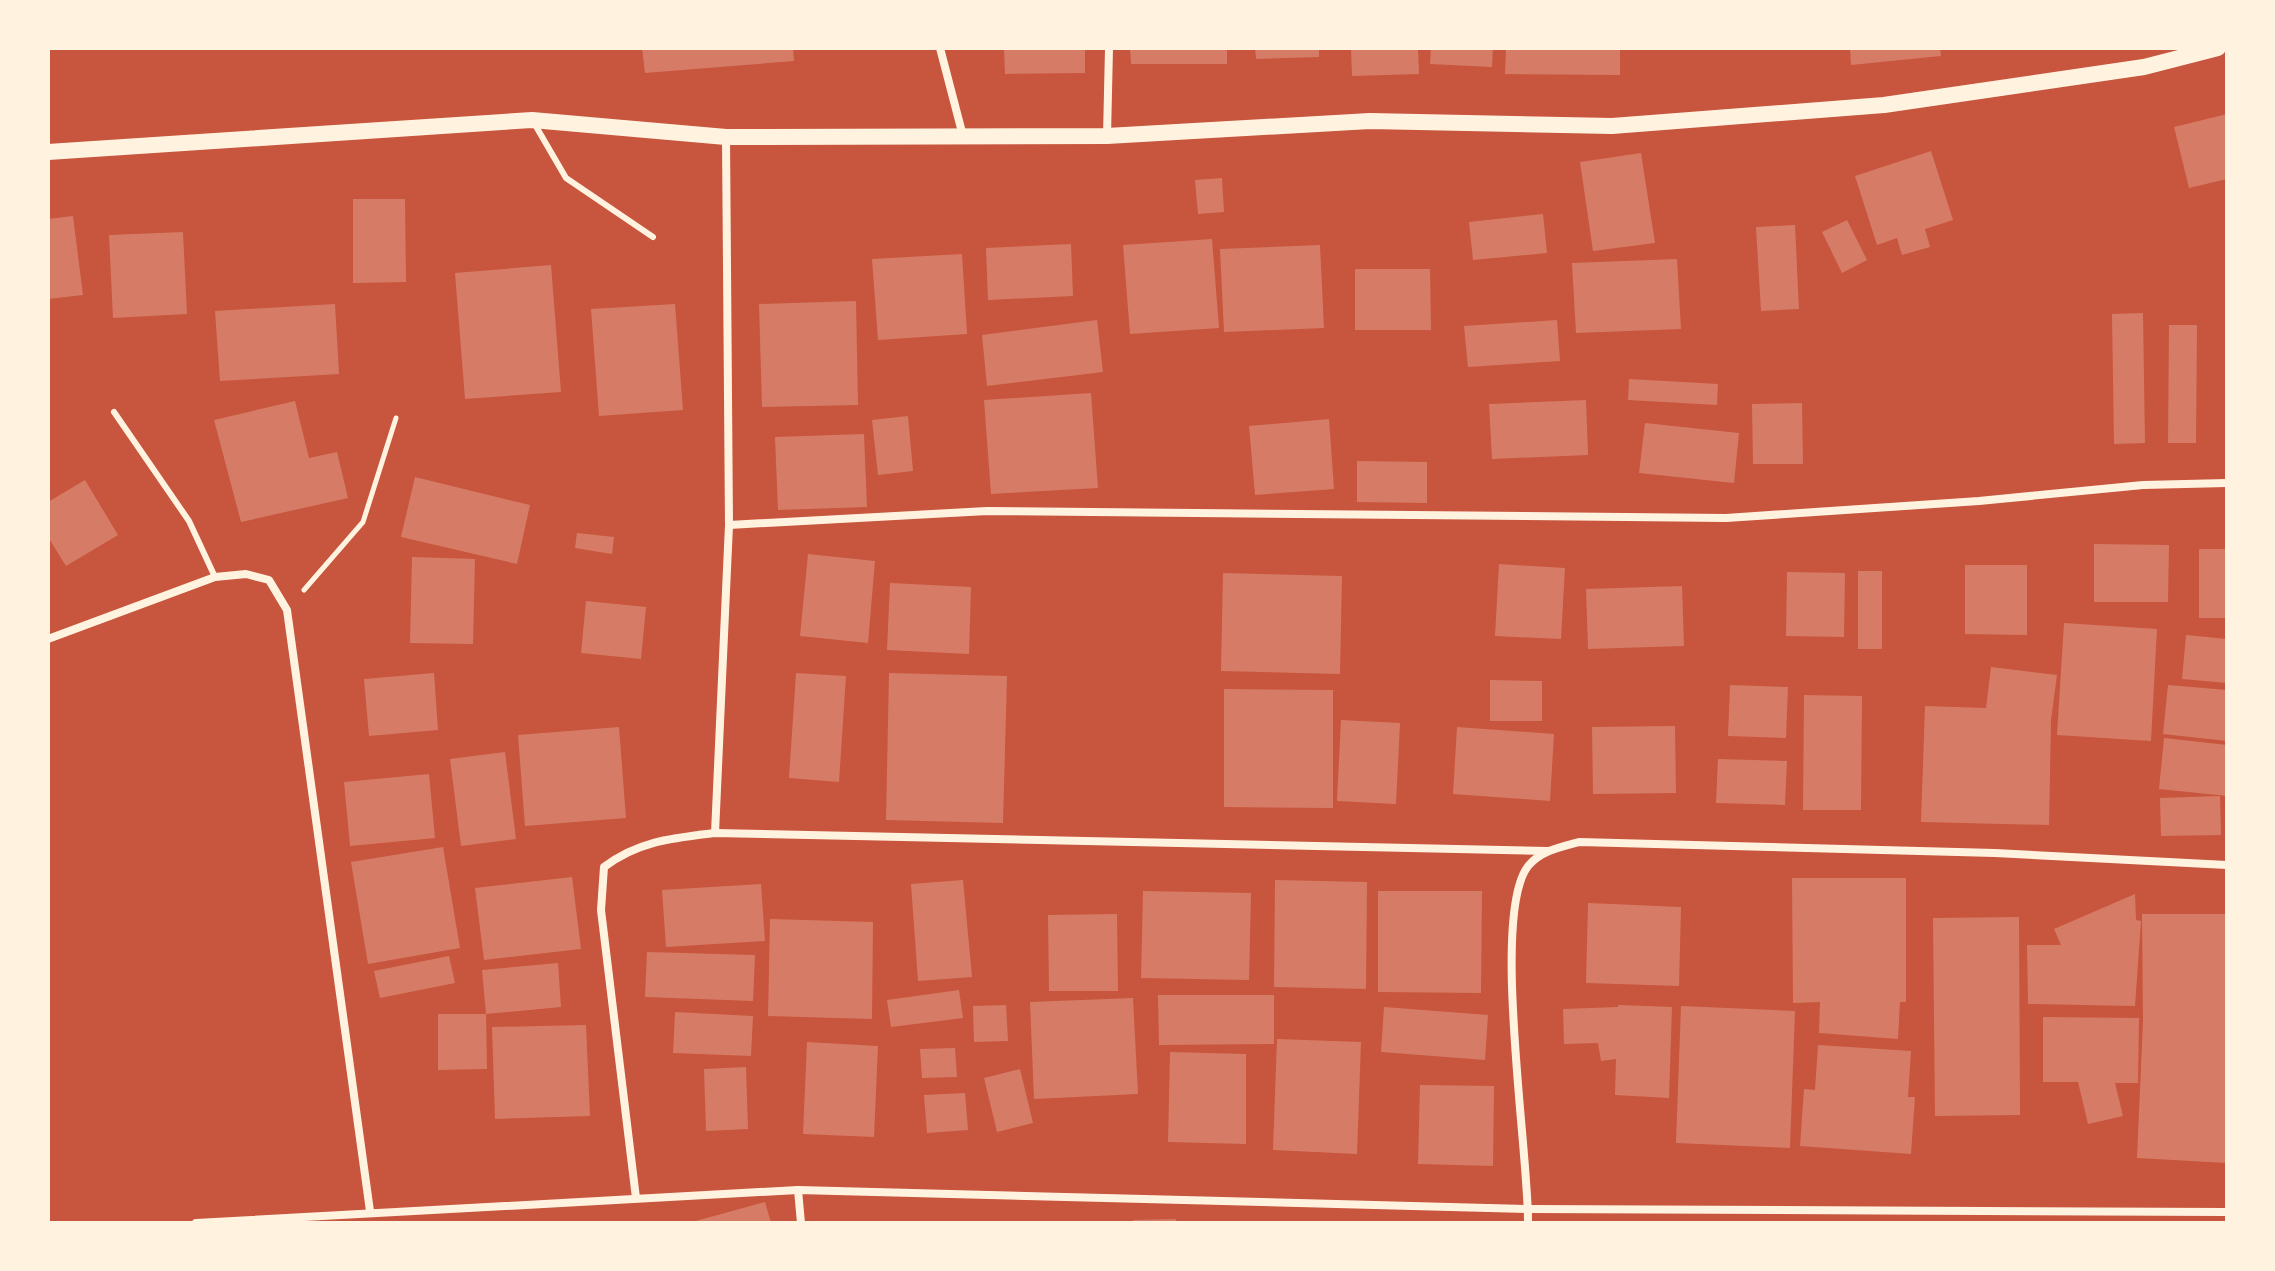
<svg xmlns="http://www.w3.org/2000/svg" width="2275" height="1271" font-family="Roboto,sans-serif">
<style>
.building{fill:#d67c66}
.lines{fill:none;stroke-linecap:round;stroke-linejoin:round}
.path{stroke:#fff3e0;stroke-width:5}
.service{stroke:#fff3e0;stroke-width:6}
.minor{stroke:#fff3e0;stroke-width:8}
.secondary{stroke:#fff3e0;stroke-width:16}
</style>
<rect width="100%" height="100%" fill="#c8553d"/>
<g class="building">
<polygon points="642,48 793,48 794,61 645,73"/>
<polygon points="1004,48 1085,48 1085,73 1005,74"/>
<polygon points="1130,48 1227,48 1227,64 1131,64"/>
<polygon points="1255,48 1319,48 1319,57 1256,59"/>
<polygon points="1351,48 1418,48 1419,74 1352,76"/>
<polygon points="1431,48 1493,48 1492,67 1430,64"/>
<polygon points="1506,48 1620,48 1620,75 1505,74"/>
<polygon points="1850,48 1940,48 1941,56 1851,65"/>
<polygon points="2227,114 2227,179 2189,188 2174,127"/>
<polygon points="1931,151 1953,220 1925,229 1930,247 1902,255 1897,238 1877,245 1855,176"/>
<polygon points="1641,153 1655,243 1593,251 1580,162"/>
<polygon points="1222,178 1224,212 1198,214 1195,180"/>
<polygon points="353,199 405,199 406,282 353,283"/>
<polygon points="1543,214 1547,253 1473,260 1469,222"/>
<polygon points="73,216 83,295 48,299 48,219"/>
<polygon points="1847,220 1867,260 1842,273 1822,232"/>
<polygon points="1795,225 1799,309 1761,311 1756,227"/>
<polygon points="183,232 187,314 113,318 109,235"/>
<polygon points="1212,239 1219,328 1130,334 1123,245"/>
<polygon points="1071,244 1073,296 988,300 986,248"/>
<polygon points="1320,245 1324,328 1224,332 1220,249"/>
<polygon points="962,254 967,334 878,340 872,259"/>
<polygon points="1677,259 1681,329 1576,333 1572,263"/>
<polygon points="551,265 561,392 465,399 455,273"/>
<polygon points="1355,269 1430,269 1431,330 1355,330"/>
<polygon points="856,301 858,405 762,407 759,304"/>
<polygon points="335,304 339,374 220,381 215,311"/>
<polygon points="675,304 683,410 599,416 591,309"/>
<polygon points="2143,313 2145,443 2114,444 2112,314"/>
<polygon points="1097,320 1103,372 987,386 982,335"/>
<polygon points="1557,320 1560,361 1468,367 1464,326"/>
<polygon points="2169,325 2197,325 2196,443 2168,443"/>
<polygon points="1629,379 1718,384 1717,405 1628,400"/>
<polygon points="1091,393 1098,488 991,494 984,400"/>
<polygon points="1586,400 1588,455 1492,459 1489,404"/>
<polygon points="295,401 309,458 337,452 348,498 241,522 214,420"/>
<polygon points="1802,403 1803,464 1753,464 1752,404"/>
<polygon points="908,416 913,471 878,475 872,420"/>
<polygon points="1329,419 1334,489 1255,495 1249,426"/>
<polygon points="1645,423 1739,433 1734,483 1639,473"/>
<polygon points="864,434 867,507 778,510 775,437"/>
<polygon points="1357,461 1427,462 1427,503 1357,502"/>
<polygon points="415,477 530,505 517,564 401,537"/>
<polygon points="85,480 118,535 66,566 48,537 48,502"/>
<polygon points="577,533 614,537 612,554 575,548"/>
<polygon points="2094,544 2169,545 2168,602 2094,602"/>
<rect x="2199" y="549" width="28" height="69"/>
<polygon points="808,554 875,561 868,643 800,636"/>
<polygon points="412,557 475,559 473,644 410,643"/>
<polygon points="1499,564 1565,568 1561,639 1495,636"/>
<polygon points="1965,565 2027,565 2027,635 1965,634"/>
<rect x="1858" y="571" width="24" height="78"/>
<polygon points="1787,572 1845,573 1844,637 1786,636"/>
<polygon points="1223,573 1342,576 1340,674 1221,671"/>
<polygon points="890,583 971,587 969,654 887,650"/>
<polygon points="1682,586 1684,646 1588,649 1586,589"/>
<polygon points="586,601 646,607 641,659 581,653"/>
<polygon points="2064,623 2157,629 2151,741 2057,735"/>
<polygon points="2186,635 2227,639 2227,683 2182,679"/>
<polygon points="1991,667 2057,675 2051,720 2049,825 1921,822 1925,706 1986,708"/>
<polygon points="434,673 438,730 369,736 364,679"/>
<polygon points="796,673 846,676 839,782 789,778"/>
<polygon points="889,673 1007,676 1003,823 886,820"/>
<polygon points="1490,680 1542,681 1542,721 1490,721"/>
<polygon points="1730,685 1788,687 1786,738 1728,736"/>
<polygon points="2168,685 2227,690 2227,741 2163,734"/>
<polygon points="1224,689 1333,690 1333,808 1224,807"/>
<polygon points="1804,695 1862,696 1861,810 1803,810"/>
<polygon points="1341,720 1400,723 1396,804 1337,801"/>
<polygon points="1675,726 1676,793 1593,794 1592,727"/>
<polygon points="619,727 626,818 525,826 518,735"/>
<polygon points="1457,727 1554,734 1550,801 1453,794"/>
<polygon points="2164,738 2227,745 2227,796 2159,789"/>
<polygon points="505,752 516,839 461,846 450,759"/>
<polygon points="1718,759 1787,761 1785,805 1716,803"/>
<polygon points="429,774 435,838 350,846 344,782"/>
<polygon points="2220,796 2221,835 2161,836 2160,798"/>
<polygon points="443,847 460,948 368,964 351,862"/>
<polygon points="572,877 581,949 484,960 475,888"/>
<polygon points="1792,878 1906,878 1906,1002 1900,1002 1898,1039 1819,1033 1820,1002 1793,1003"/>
<polygon points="963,880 972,977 918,981 911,884"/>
<polygon points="1275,880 1367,882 1366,989 1274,987"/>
<polygon points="761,884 765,941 666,947 662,890"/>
<polygon points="1143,891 1251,893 1249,980 1141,978"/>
<polygon points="1378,891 1482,891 1481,993 1378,992"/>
<polygon points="2135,894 2136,920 2141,921 2135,1006 2028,1004 2027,945 2061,945 2054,929"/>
<polygon points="1588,903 1681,907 1679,986 1586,983"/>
<polygon points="1117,914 1118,991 1049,991 1048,915"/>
<polygon points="2142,914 2227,914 2227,1163 2137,1158 2143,1021"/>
<polygon points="2019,917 2020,1115 1935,1116 1933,918"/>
<polygon points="770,919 873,922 872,1019 768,1016"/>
<polygon points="647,952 755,955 753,1001 645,997"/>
<polygon points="449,956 455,983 380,998 374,971"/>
<polygon points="558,963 561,1007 486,1014 482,970"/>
<polygon points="959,990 963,1018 891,1027 887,1000"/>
<polygon points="1158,995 1274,995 1274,1044 1159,1045"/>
<polygon points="1133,998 1138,1094 1034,1099 1030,1002"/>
<polygon points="1006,1005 1008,1041 974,1042 973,1006"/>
<polygon points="1618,1005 1672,1007 1669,1098 1615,1095 1616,1059 1601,1061 1598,1043 1564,1044 1563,1009 1618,1007"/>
<polygon points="1681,1006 1795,1011 1790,1148 1676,1143"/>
<polygon points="1384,1007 1488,1015 1485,1060 1381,1052"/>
<polygon points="675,1012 753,1016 751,1056 673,1053"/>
<polygon points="438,1014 486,1014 487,1069 438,1070"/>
<polygon points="2043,1017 2139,1018 2138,1083 2115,1083 2123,1116 2088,1124 2078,1082 2043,1082"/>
<polygon points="586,1025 590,1116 495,1119 492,1027"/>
<polygon points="1277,1039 1361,1042 1357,1154 1273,1150"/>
<polygon points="807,1042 878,1046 874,1137 803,1134"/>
<polygon points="1818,1045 1911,1051 1908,1097 1915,1097 1911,1154 1800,1146 1804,1089 1815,1090"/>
<polygon points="955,1048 957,1077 922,1078 920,1049"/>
<polygon points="1170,1052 1246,1054 1246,1144 1168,1142"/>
<polygon points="746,1067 748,1129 706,1131 704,1069"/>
<polygon points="1020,1069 1033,1123 997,1132 984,1078"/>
<polygon points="1420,1085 1494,1086 1493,1166 1418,1164"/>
<polygon points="965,1093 968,1130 927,1133 924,1095"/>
<polygon points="765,1202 771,1223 692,1223 692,1222"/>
<polygon points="1176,1219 1176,1223 1133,1223 1133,1220"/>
</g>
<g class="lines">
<polyline class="path" points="304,590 363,522 396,418"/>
<g class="service">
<polyline points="534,123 566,178 653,237"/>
<polyline points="114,412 189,521 215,577"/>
</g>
<g class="minor">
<polyline points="940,48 963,136"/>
<polyline points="1107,136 1109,48"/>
<polyline points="729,525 987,511 1726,518 1979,501 2143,485 2227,483"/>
<polyline points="48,639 215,577 246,574 269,580 287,610 370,1211"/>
<polyline points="715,833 729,525 726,137"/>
<polyline points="798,1190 801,1223"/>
<path d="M 636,1198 L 601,910 L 604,867 C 638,841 673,838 715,833 L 1548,851"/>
<polyline points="196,1223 798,1190 1528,1209 2227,1212"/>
<path d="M 1528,1223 C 1529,1153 1490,910 1529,865 C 1542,850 1561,847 1579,842 L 1995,853 L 2227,865"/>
</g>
<polyline class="secondary" points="48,152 532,120 726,137 1107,136 1370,121 1612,126 1884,105 2144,67 2218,48"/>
</g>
<rect width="2275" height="1271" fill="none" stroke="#fff3e0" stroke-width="100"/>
</svg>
